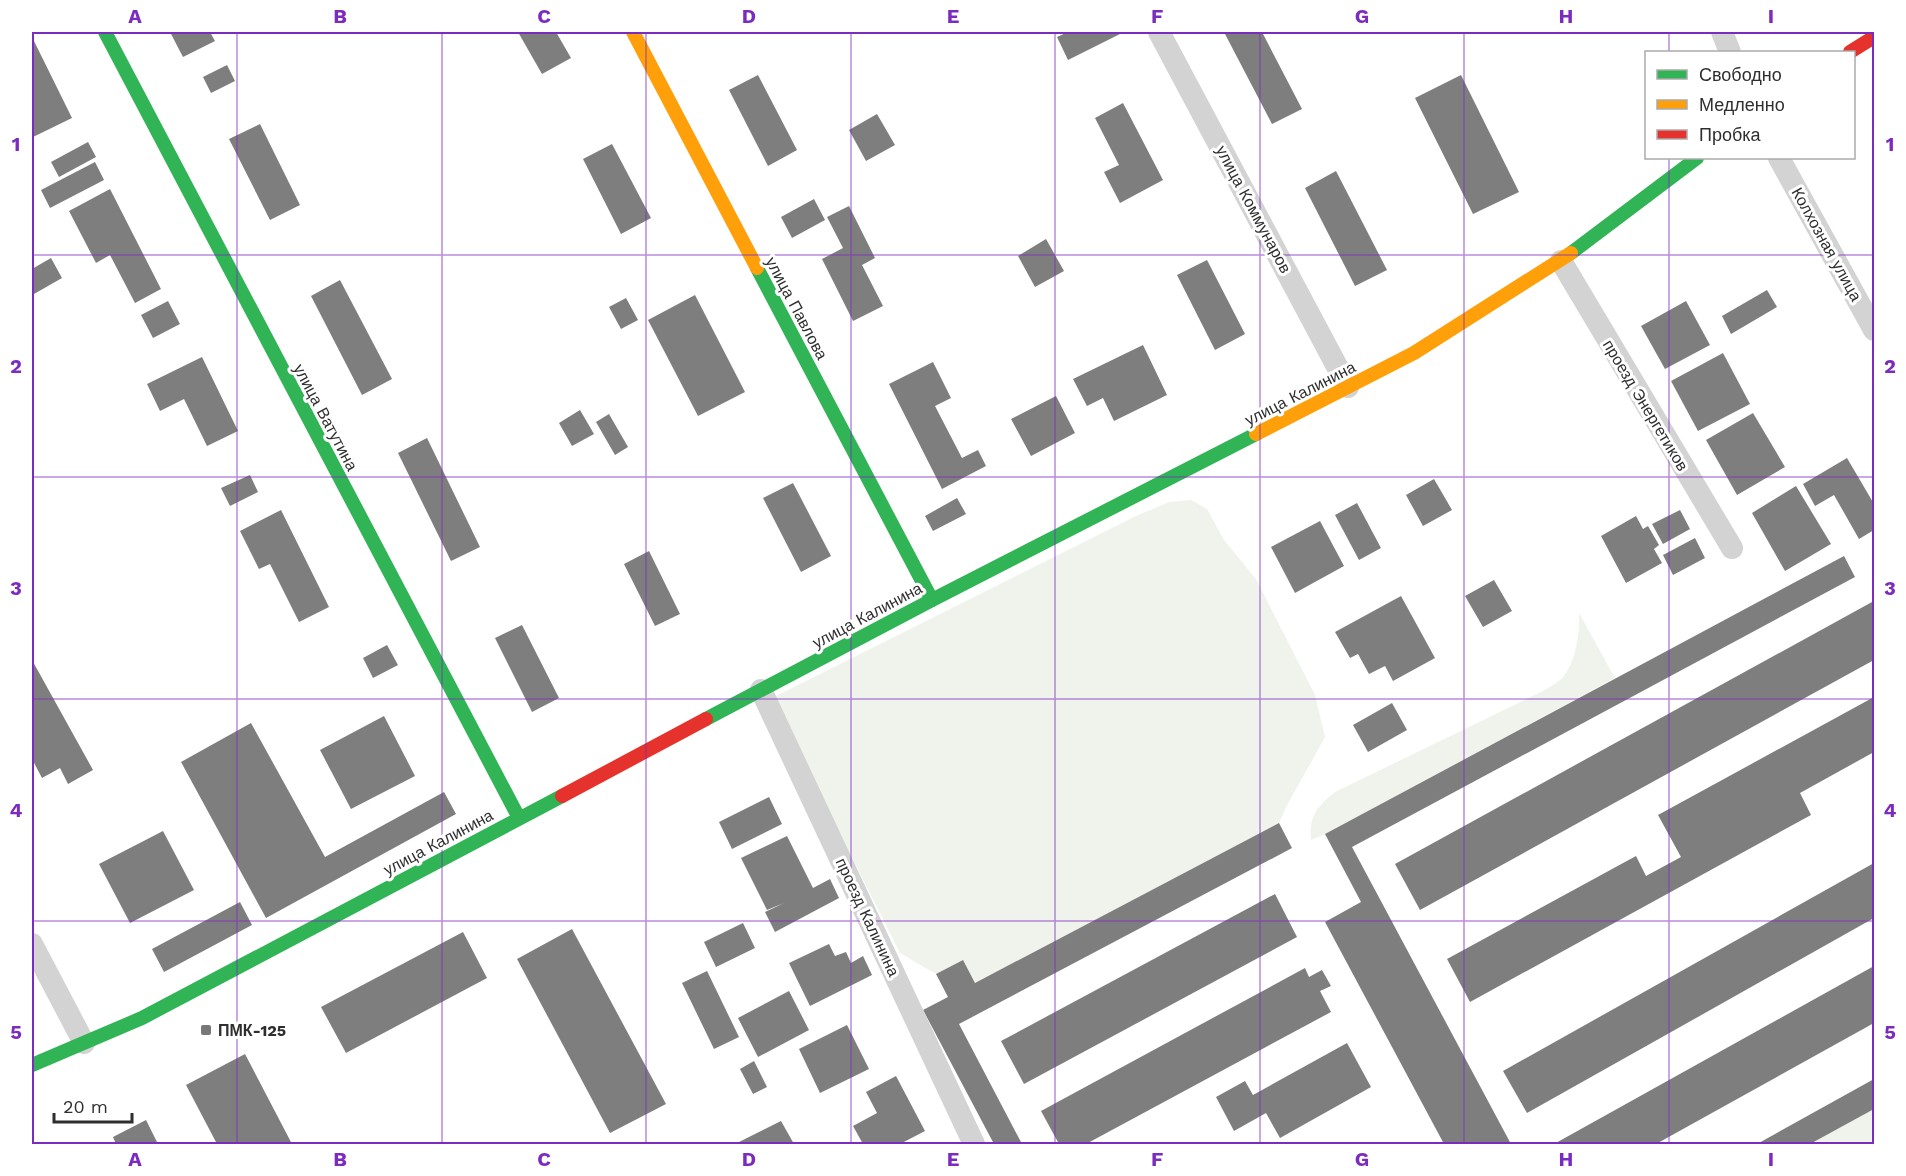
<svg xmlns="http://www.w3.org/2000/svg" width="1906" height="1176" font-family="'Work Sans',sans-serif">
<style>
.green{fill:#eff3ec}
.building{fill:#7e7e7e}
.lines{fill:none;stroke-linecap:round;stroke-linejoin:round}
.street{stroke:#d3d3d3;stroke-width:22}
.fast{stroke:#30b455;stroke-width:14}
.slow{stroke:#ff9f0a;stroke-width:14}
.jam{stroke:#e5322d;stroke-width:14}
.grid{fill:none;stroke:#7b2cbf;stroke-width:1.5;stroke-opacity:0.55}
.poi-dot{fill:#777;stroke:#fff;stroke-width:2}
.labels{text-anchor:middle;stroke-width:6;stroke-linejoin:round;paint-order:stroke}
.street-label{font-size:16px;fill:#2e2e2e;stroke:#fff}
.poi-label{font-size:16px;font-weight:bold;fill:#2e2e2e;stroke:#fff;text-anchor:start}
.neatline{fill:none;stroke:#7b2cbf;stroke-width:2}
.grid-label{font-size:20px;text-anchor:middle;font-weight:bold;fill:#7b2cbf}
</style>
<rect width="100%" height="100%" fill="#fff"/>
<g class="green">
<polygon points="1191,500 1207,509 1224,540 1256,579 1315,695 1325,737 1286,807 1279,823 975,983 963,960 936,974 900,953 772,698 1136,516 1169,502"/>
<path d="M 1579,613 L 1615,678 L 1325,834 L 1311,840 C 1309,815 1317,807 1335,792 L 1543,691 C 1549,687 1558,683 1563,677 C 1576,662 1580,632 1579,613 Z"/>
<polygon points="1874,1109 1874,1144 1810,1144 1872,1110"/>
</g>
<g class="building">
<polygon points="170,32 210,32 215,41 183,57"/>
<polygon points="518,32 556,32 571,58 542,74"/>
<polygon points="1068,32 1124,32 1068,60 1057,37"/>
<polygon points="1229,32 1262,32 1302,109 1272,124 1225,34"/>
<polygon points="32,37 72,118 33,137 32,134"/>
<polygon points="227,65 235,81 211,93 203,77"/>
<polygon points="758,75 797,150 768,166 729,90"/>
<polygon points="1461,75 1519,192 1473,214 1415,98"/>
<polygon points="1123,103 1163,180 1120,203 1104,172 1119,165 1095,118"/>
<polygon points="877,114 895,145 866,161 849,130"/>
<polygon points="260,124 300,205 270,220 229,139"/>
<polygon points="88,142 96,157 59,177 51,162"/>
<polygon points="612,144 651,218 621,234 583,159"/>
<polygon points="95,162 104,180 50,208 41,190"/>
<polygon points="1336,171 1387,270 1355,286 1305,188"/>
<polygon points="110,189 161,289 135,303 110,255 96,263 69,211"/>
<polygon points="814,199 825,220 792,238 781,217"/>
<polygon points="849,206 875,258 862,265 883,306 853,321 822,259 843,248 827,217"/>
<polygon points="1046,239 1064,271 1035,287 1018,256"/>
<polygon points="51,258 62,278 34,294 32,289 32,269"/>
<polygon points="1207,260 1245,334 1215,350 1177,275"/>
<polygon points="340,280 392,379 362,395 311,296"/>
<polygon points="1767,290 1777,307 1731,334 1722,316"/>
<polygon points="695,295 745,392 698,416 648,320"/>
<polygon points="626,298 638,320 621,329 609,307"/>
<polygon points="168,301 180,324 153,338 141,315"/>
<polygon points="1686,301 1710,345 1665,369 1641,326"/>
<polygon points="1143,345 1167,395 1114,421 1103,398 1087,406 1073,379"/>
<polygon points="1723,353 1750,404 1698,431 1671,381"/>
<polygon points="202,357 238,431 207,446 184,399 160,411 147,384"/>
<polygon points="933,362 951,398 935,406 962,458 978,450 986,466 942,489 889,384"/>
<polygon points="1056,396 1075,433 1031,456 1011,419"/>
<polygon points="580,410 594,434 572,446 559,423"/>
<polygon points="1753,413 1785,467 1737,495 1706,440"/>
<polygon points="609,414 628,447 615,455 596,422"/>
<polygon points="427,438 480,547 451,561 398,453"/>
<polygon points="1847,458 1874,504 1874,530 1859,539 1834,495 1815,506 1803,484"/>
<polygon points="250,475 258,492 230,506 221,488"/>
<polygon points="1434,479 1452,510 1423,526 1406,495"/>
<polygon points="793,483 831,556 801,572 763,498"/>
<polygon points="1796,486 1831,544 1785,571 1752,513"/>
<polygon points="957,498 966,514 933,531 925,516"/>
<polygon points="1357,503 1381,548 1359,560 1335,515"/>
<polygon points="281,510 329,607 299,622 270,564 259,569 240,531"/>
<polygon points="1680,510 1690,529 1663,544 1652,524"/>
<polygon points="1636,516 1643,529 1648,526 1659,545 1654,549 1662,563 1626,583 1601,536"/>
<polygon points="1320,521 1344,566 1295,593 1271,547"/>
<polygon points="1695,538 1705,558 1673,575 1663,555"/>
<polygon points="649,551 680,614 655,626 624,564"/>
<polygon points="1844,556 1855,577 1352,847 1511,1144 1444,1144 1325,922 1361,902 1325,834"/>
<polygon points="1494,580 1512,611 1483,627 1465,596"/>
<polygon points="1401,596 1435,658 1393,681 1385,666 1369,674 1358,654 1350,658 1335,632"/>
<polygon points="1872,602 1874,606 1874,660 1420,910 1395,864"/>
<polygon points="522,625 559,698 532,712 495,638"/>
<polygon points="387,645 398,665 373,678 363,658"/>
<polygon points="32,660 93,770 68,784 60,768 42,778 32,759"/>
<polygon points="1874,697 1874,752 1800,793 1811,815 1470,1002 1447,959 1636,856 1646,876 1681,857 1658,815"/>
<polygon points="1392,703 1407,730 1368,752 1353,725"/>
<polygon points="384,716 415,776 351,809 320,750"/>
<polygon points="251,723 325,857 444,792 456,814 266,918 181,762"/>
<polygon points="769,797 782,824 732,849 719,822"/>
<polygon points="1279,823 1292,848 959,1024 1022,1144 994,1144 923,1010 948,997 936,974 963,960 975,983"/>
<polygon points="163,831 194,890 130,923 99,864"/>
<polygon points="787,836 813,888 830,879 839,898 775,932 765,912 784,903 767,910 741,858"/>
<polygon points="1874,863 1874,918 1527,1113 1503,1071"/>
<polygon points="1275,894 1297,937 1024,1084 1001,1041"/>
<polygon points="240,902 252,925 164,972 152,949"/>
<polygon points="743,923 755,948 716,967 704,942"/>
<polygon points="572,929 666,1104 610,1133 517,959"/>
<polygon points="463,932 487,978 346,1053 321,1007"/>
<polygon points="829,944 835,956 846,952 851,963 863,956 872,975 810,1006 789,963"/>
<polygon points="1874,966 1874,1023 1656,1144 1554,1144"/>
<polygon points="1305,968 1309,977 1322,970 1331,986 1320,991 1331,1012 1086,1144 1059,1144 1041,1111"/>
<polygon points="707,971 739,1037 714,1049 682,983"/>
<polygon points="789,991 809,1030 758,1057 738,1018"/>
<polygon points="847,1025 869,1069 820,1093 799,1049"/>
<polygon points="1347,1043 1371,1087 1280,1138 1266,1113 1234,1131 1216,1097 1245,1081 1253,1095"/>
<polygon points="245,1054 292,1144 217,1144 186,1085"/>
<polygon points="754,1061 767,1087 753,1094 740,1069"/>
<polygon points="896,1076 925,1131 900,1144 863,1144 853,1126 877,1113 866,1092"/>
<polygon points="1874,1079 1874,1109 1810,1144 1757,1144"/>
<polygon points="146,1120 158,1144 116,1144 113,1137"/>
<polygon points="781,1121 794,1144 735,1144"/>
</g>
<g class="lines">
<g class="street">
<polyline points="1159,32 1348,387"/>
<polyline points="1722,32 1730,52"/>
<polyline points="1779,158 1874,330"/>
<polyline points="1561,261 1732,548"/>
<polyline points="761,690 974,1144"/>
<polyline points="32,944 84,1043"/>
</g>
<g class="fast">
<polyline points="105,32 519,818"/>
<polyline points="1571,253 1697,158"/>
<polyline points="757,268 932,600"/>
<polyline points="706,719 932,600 1256,434"/>
<polyline points="32,1065 142,1018 562,796"/>
</g>
<g class="slow">
<polyline points="633,32 757,268"/>
<polyline points="1256,434 1414,353 1571,253"/>
</g>
<g class="jam">
<polyline points="1850,52 1874,37"/>
<polyline points="562,796 706,719"/>
</g>
</g>
<path class="grid" d="M 237,32 L 237,1144M 442,32 L 442,1144M 646,32 L 646,1144M 851,32 L 851,1144M 1055,32 L 1055,1144M 1260,32 L 1260,1144M 1464,32 L 1464,1144M 1669,32 L 1669,52M 1669,158 L 1669,1144M 32,255 L 1874,255M 32,477 L 1874,477M 32,699 L 1874,699M 32,921 L 1874,921"/>
<rect class="poi-dot" x="200" y="1024" width="12" height="12" rx="3"/>
<g class="labels">
<g class="street-label">
<text transform="translate(1254 209) rotate(62)" y="6">улица Коммунаров</text>
<text transform="translate(1827 244) rotate(61)" y="6">Колхозная улица</text>
<text transform="translate(797 308) rotate(62)" y="6">улица Павлова</text>
<text transform="translate(1300 393) rotate(-27)" y="6">улица Калинина</text>
<text transform="translate(1646 405) rotate(59)" y="6">проезд Энергетиков</text>
<text transform="translate(326 417) rotate(62)" y="6">улица Ватутина</text>
<text transform="translate(867 615) rotate(-28)" y="6">улица Калинина</text>
<text transform="translate(438 842) rotate(-28)" y="6">улица Калинина</text>
<text transform="translate(868 917) rotate(65)" y="6">проезд Калинина</text>
</g>
<g class="poi-label">
<text x="218" y="1036">ПМК-125</text>
</g>
</g>
<rect width="1906" height="1176" fill="none" stroke="#ffffff" stroke-width="66"/>
<rect x="1645" y="51" width="210" height="108" fill="#ffffff" stroke="#ababab" stroke-width="1.5"/>
<rect x="1657" y="70" width="30" height="9" fill="#30b455" stroke="#ababab" stroke-width="1.5"/>
<text x="1699" y="81" font-size="18" fill="#2e2e2e">Свободно</text>
<rect x="1657" y="100" width="30" height="9" fill="#ff9f0a" stroke="#ababab" stroke-width="1.5"/>
<text x="1699" y="111" font-size="18" fill="#2e2e2e">Медленно</text>
<rect x="1657" y="130" width="30" height="9" fill="#e5322d" stroke="#ababab" stroke-width="1.5"/>
<text x="1699" y="141" font-size="18" fill="#2e2e2e">Пробка</text>
<path d="M54 1113v9h78v-9" fill="none" stroke="#2e2e2e" stroke-width="3"/>
<text x="63" y="1113" font-size="18" fill="#2e2e2e" stroke="#ffffff" stroke-width="4.5" paint-order="stroke">20 m</text>
<rect x="33" y="33" width="1840" height="1110" class="neatline"/>
<g class="grid-label">
<text x="135" y="23">A</text>
<text x="340" y="23">B</text>
<text x="544" y="23">C</text>
<text x="749" y="23">D</text>
<text x="953" y="23">E</text>
<text x="1157" y="23">F</text>
<text x="1362" y="23">G</text>
<text x="1566" y="23">H</text>
<text x="1771" y="23">I</text>
<text x="16" y="151">1</text>
<text x="1890" y="151">1</text>
<text x="16" y="373">2</text>
<text x="1890" y="373">2</text>
<text x="16" y="595">3</text>
<text x="1890" y="595">3</text>
<text x="16" y="817">4</text>
<text x="1890" y="817">4</text>
<text x="16" y="1039">5</text>
<text x="1890" y="1039">5</text>
<text x="135" y="1166">A</text>
<text x="340" y="1166">B</text>
<text x="544" y="1166">C</text>
<text x="749" y="1166">D</text>
<text x="953" y="1166">E</text>
<text x="1157" y="1166">F</text>
<text x="1362" y="1166">G</text>
<text x="1566" y="1166">H</text>
<text x="1771" y="1166">I</text>
</g>
</svg>
